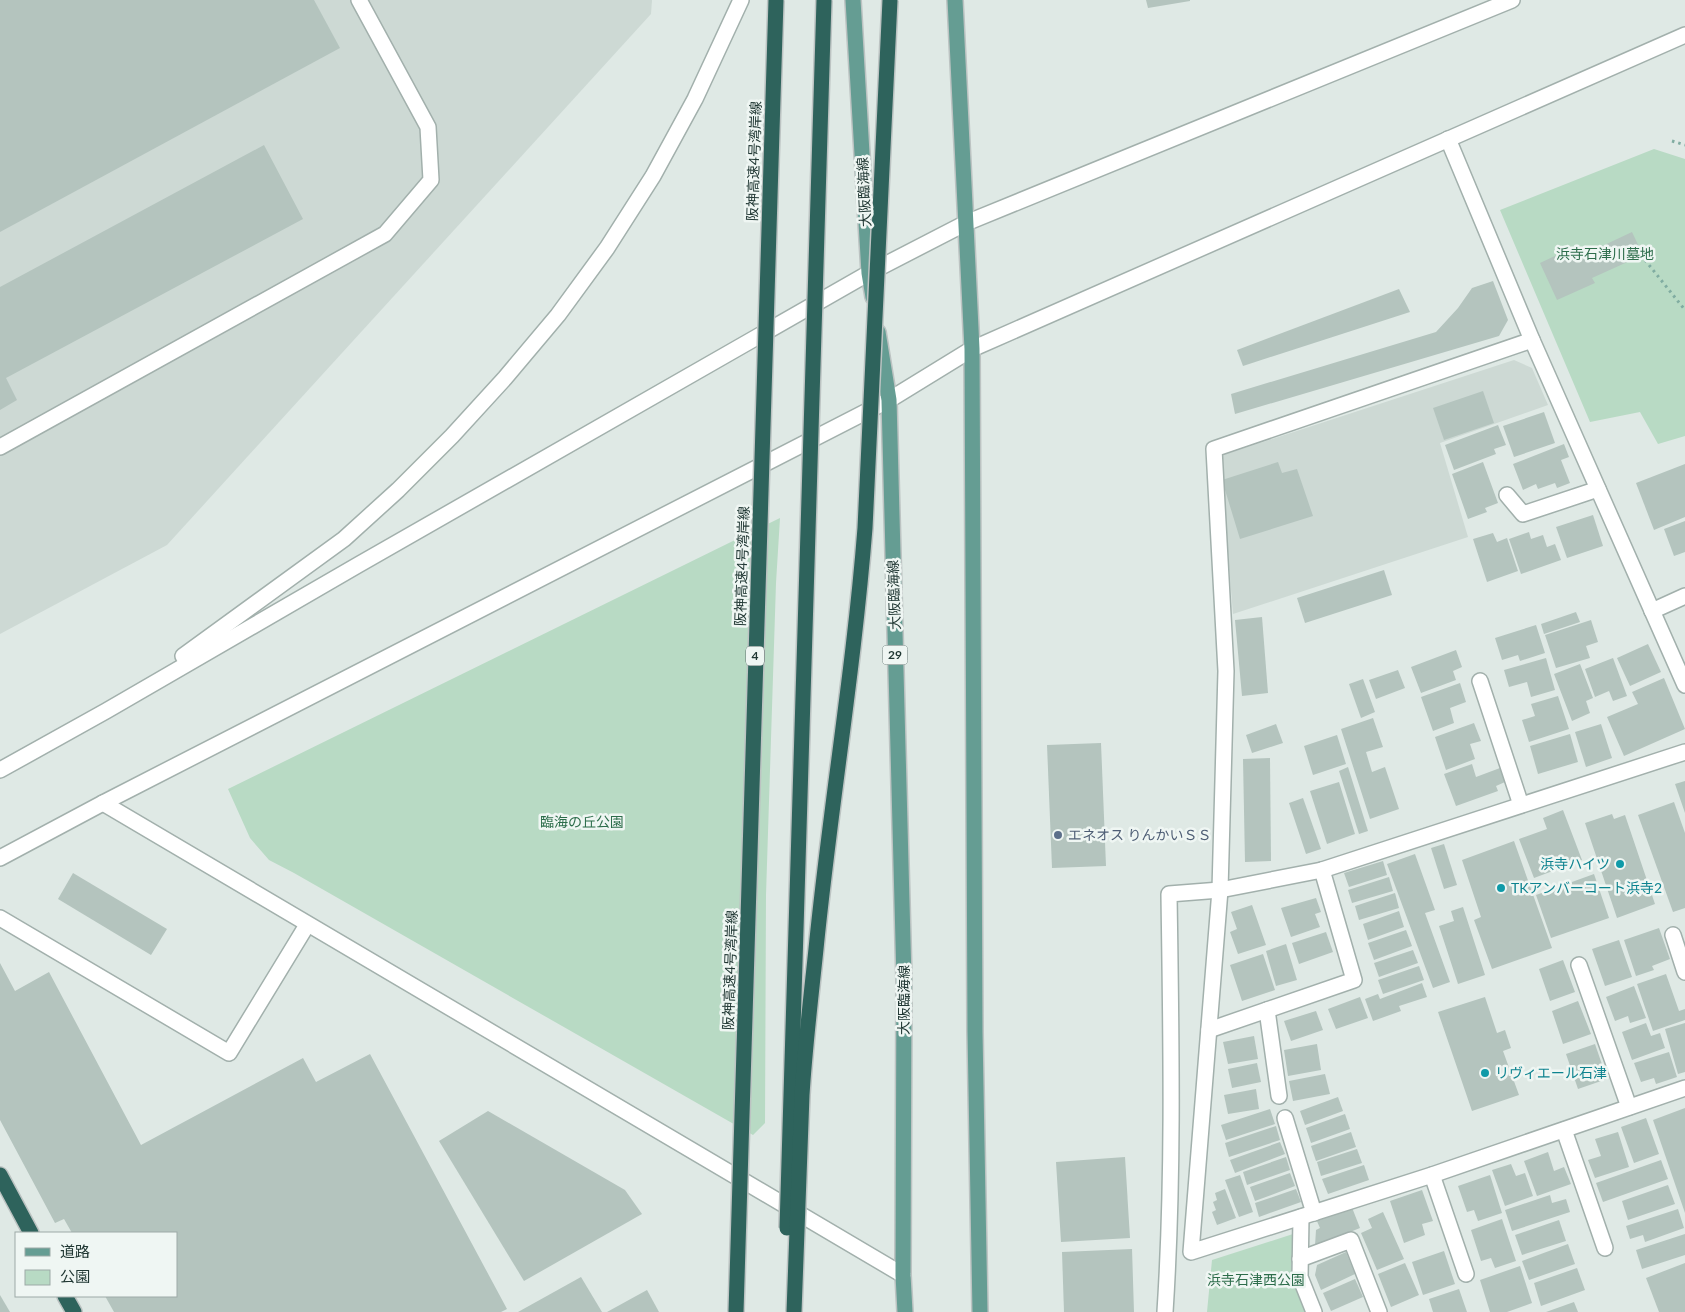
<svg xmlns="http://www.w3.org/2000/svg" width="1685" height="1312" font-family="Lato,'Noto Sans JP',sans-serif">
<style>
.built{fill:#cdd9d4}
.green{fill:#b8dac4}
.building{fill:#b4c4be}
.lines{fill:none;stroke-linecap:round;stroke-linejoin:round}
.minor-casing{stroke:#a2b0ac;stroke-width:18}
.major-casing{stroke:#bcc3c2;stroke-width:18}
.highway-casing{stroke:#bcc3c2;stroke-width:18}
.path{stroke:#80aca1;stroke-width:3;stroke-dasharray:2.5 4;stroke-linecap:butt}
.minor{stroke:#fff;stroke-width:15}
.major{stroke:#659d93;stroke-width:15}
.highway{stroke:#2e635c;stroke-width:15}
.highway-bridge-casing{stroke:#bcc3c2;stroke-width:18;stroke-linecap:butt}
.highway-bridge{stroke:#2e635c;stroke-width:15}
.service-dot{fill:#5c6f8a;stroke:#eff6f3;stroke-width:2}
.culture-dot{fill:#0f9aa8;stroke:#eff6f3;stroke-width:2}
.labels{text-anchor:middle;stroke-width:5;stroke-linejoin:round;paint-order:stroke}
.shield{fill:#eff6f3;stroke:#5f716d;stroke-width:1}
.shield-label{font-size:12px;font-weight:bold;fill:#213834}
.street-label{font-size:14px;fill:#213834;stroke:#eff6f3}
.park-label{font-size:14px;fill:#2d6d4b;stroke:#eff6f3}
.service-label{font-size:14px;fill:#4e5e75;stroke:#eff6f3;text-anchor:start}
.culture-label{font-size:14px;fill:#0d838f;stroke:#eff6f3;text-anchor:start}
</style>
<rect width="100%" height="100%" fill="#dfe9e5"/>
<g class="built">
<polygon points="0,0 652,0 651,14 167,545 0,634"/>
<polygon points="1514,360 1532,368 1548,405 1440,443 1468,537 1233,614 1220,456"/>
</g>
<g class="green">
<polygon points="1654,149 1685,159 1685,436 1658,444 1640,412 1590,422 1500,210"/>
<polygon points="780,518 776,583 766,895 765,1123 753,1135 294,873 269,860 250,838 228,789"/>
<polygon points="1293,1234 1291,1278 1306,1312 1207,1312 1212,1260"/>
</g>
<g class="building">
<polygon points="0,0 314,0 340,48 0,232"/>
<polygon points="1146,0 1190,0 1190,1 1148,8"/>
<polygon points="264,145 303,219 6,378 17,400 0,410 0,287"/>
<polygon points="1632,232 1643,255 1592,278 1595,283 1557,300 1540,263 1576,246 1581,256"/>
<polygon points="1493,281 1508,320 1499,336 1235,414 1231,394 1436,332 1458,308 1472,288"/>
<polygon points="1399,289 1410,312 1243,366 1237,350"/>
<polygon points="1483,391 1494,423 1444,440 1433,408"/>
<polygon points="1544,412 1555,443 1514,457 1503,426"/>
<polygon points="1498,425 1506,445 1494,449 1496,454 1454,470 1445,445"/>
<polygon points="1564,444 1569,457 1561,460 1570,483 1557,488 1555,483 1538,489 1536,484 1523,490 1513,464"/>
<polygon points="1278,462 1282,473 1297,469 1313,516 1240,539 1222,480"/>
<polygon points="1483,462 1498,503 1485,508 1487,512 1468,519 1452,474"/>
<polygon points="1685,464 1685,517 1654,530 1636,483"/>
<polygon points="1593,515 1603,546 1567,558 1556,527"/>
<polygon points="1685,521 1685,552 1674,556 1664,529"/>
<polygon points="1529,532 1531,539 1543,535 1547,547 1555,544 1561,560 1521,574 1509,539"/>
<polygon points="1493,533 1497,542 1507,538 1518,571 1487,582 1473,539"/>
<polygon points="1384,570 1392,595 1305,623 1297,598"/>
<polygon points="1576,612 1580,622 1544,634 1541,624"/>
<polygon points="1262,617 1268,693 1242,696 1235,620"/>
<polygon points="1591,620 1598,642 1586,646 1590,658 1556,668 1545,635"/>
<polygon points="1536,625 1545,653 1520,661 1518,655 1502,660 1495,638"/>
<polygon points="1648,644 1661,672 1630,686 1617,658"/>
<polygon points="1456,650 1462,667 1453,671 1456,680 1421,693 1411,667"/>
<polygon points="1546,658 1555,690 1531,697 1527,682 1509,687 1504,670"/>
<polygon points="1613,658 1627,696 1613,701 1609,691 1595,697 1585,669"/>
<polygon points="1580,664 1593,698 1586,701 1590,713 1572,721 1554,674"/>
<polygon points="1398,670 1405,688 1376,699 1369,680"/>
<polygon points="1664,678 1685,729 1624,756 1607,717 1638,704 1632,692"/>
<polygon points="1363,679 1375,712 1361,718 1349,684"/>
<polygon points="1460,683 1466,702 1450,708 1454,723 1433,731 1421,697"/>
<polygon points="1558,696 1569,729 1529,742 1522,720 1535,716 1531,704"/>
<polygon points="1373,718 1383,747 1366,752 1372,772 1385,767 1399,809 1370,819 1341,729"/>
<polygon points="1474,723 1481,741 1470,744 1475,759 1446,770 1435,737"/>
<polygon points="1276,724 1283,743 1252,753 1246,735"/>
<polygon points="1601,724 1612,758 1586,767 1575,732"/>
<polygon points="1570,734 1578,762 1538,774 1530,746"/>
<polygon points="1337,735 1346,764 1313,775 1304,746"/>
<polygon points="1101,743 1106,866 1052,868 1047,745"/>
<polygon points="1270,758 1271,861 1245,862 1243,759"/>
<polygon points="1472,764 1476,777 1500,768 1505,782 1496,786 1498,791 1456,806 1444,774"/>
<polygon points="1348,767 1368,831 1359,834 1339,771"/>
<polygon points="1685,781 1685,813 1675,784"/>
<polygon points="1339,782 1355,834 1327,844 1310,791"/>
<polygon points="1303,798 1321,849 1306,854 1289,803"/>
<polygon points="1674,802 1685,833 1685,908 1673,912 1638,815"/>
<polygon points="1563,810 1582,860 1534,878 1519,839 1547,829 1543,818"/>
<polygon points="1612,814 1614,819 1625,815 1655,904 1617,918 1585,823"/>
<polygon points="1514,841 1552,948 1492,969 1474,920 1481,917 1462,860"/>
<polygon points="1444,844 1457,885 1444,889 1431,848"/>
<polygon points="1415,854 1435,910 1425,913 1450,982 1433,988 1387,864"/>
<polygon points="1383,861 1387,875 1349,887 1344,873"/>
<polygon points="73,873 167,929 151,955 58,899"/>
<polygon points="1594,874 1609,918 1551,938 1536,895"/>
<polygon points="1389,877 1393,891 1352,903 1348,890"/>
<polygon points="1395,893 1399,908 1359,920 1355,906"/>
<polygon points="1316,898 1321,912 1315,914 1320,927 1291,937 1281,908"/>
<polygon points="1252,905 1266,945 1238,954 1230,932 1237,929 1231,912"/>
<polygon points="1463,907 1485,975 1458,984 1439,926 1454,921 1451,911"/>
<polygon points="1399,911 1404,927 1368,940 1363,924"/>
<polygon points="1659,928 1670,959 1652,966 1654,970 1636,976 1624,940"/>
<polygon points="1406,930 1412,946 1374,960 1368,943"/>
<polygon points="1326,932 1333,952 1299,964 1292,943"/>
<polygon points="1619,940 1632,977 1605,986 1592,949"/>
<polygon points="1286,944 1297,980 1276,986 1266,951"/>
<polygon points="1413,950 1418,963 1379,977 1374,963"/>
<polygon points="1263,954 1275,990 1242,1001 1230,965"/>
<polygon points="1563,960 1575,992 1550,1001 1539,969"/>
<polygon points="0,963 15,991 49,972 141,1145 303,1058 316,1082 370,1054 507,1309 501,1312 114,1312 105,1296 176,1296 176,1233 72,1233 64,1219 55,1223 0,1120"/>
<polygon points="1419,966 1424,980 1383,994 1378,980"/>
<polygon points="1666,974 1679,1011 1685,1009 1685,1020 1653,1031 1637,984"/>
<polygon points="1422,983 1427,997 1399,1006 1401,1011 1373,1021 1365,999 1378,994 1380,999"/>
<polygon points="1634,986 1646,1018 1630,1023 1628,1016 1615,1021 1606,997"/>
<polygon points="1360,997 1368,1018 1336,1029 1328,1009"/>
<polygon points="1485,997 1497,1033 1505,1030 1511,1048 1503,1051 1519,1095 1472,1111 1438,1012"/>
<polygon points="1578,1001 1591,1034 1563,1044 1552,1011"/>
<polygon points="1316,1011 1323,1030 1291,1041 1284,1021"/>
<polygon points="1646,1023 1651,1036 1660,1033 1665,1048 1632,1060 1622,1032"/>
<polygon points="1685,1023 1685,1072 1678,1074 1665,1029"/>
<polygon points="1254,1036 1258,1059 1228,1064 1223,1042"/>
<polygon points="1317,1044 1321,1070 1288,1076 1284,1050"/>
<polygon points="1595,1044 1607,1079 1578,1089 1566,1054"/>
<polygon points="1669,1052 1677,1077 1656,1084 1654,1078 1641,1082 1634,1063"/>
<polygon points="1257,1063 1261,1082 1232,1088 1228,1069"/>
<polygon points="1325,1074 1330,1094 1293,1101 1289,1081"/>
<polygon points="1256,1089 1259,1109 1228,1114 1224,1095"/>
<polygon points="1338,1097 1343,1111 1305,1125 1300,1111"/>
<polygon points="1685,1108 1685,1213 1653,1120"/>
<polygon points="1270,1109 1275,1124 1226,1140 1221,1125"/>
<polygon points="488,1111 625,1190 642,1214 524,1281 439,1141"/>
<polygon points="1345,1114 1350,1129 1311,1143 1306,1128"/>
<polygon points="1646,1118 1659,1154 1634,1163 1621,1127"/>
<polygon points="1276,1126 1280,1140 1229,1157 1225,1143"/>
<polygon points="1351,1132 1356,1147 1316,1161 1311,1146"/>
<polygon points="1618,1132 1629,1167 1595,1178 1588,1160 1601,1156 1595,1139"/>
<polygon points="1280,1142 1285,1154 1235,1173 1230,1160"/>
<polygon points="1357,1149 1362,1163 1321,1176 1317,1162"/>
<polygon points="1548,1152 1554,1171 1564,1167 1571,1184 1537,1196 1524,1161"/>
<polygon points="1125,1157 1130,1238 1061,1242 1056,1162"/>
<polygon points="1286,1157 1290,1170 1247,1185 1243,1172"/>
<polygon points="1661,1160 1668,1179 1603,1202 1596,1183"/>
<polygon points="1511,1164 1516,1176 1525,1173 1533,1196 1505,1206 1492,1170"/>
<polygon points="1364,1165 1369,1180 1328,1194 1322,1179"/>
<polygon points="1290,1173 1295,1186 1255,1201 1250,1187"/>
<polygon points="1240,1175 1253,1212 1239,1217 1225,1180"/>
<polygon points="1490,1175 1502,1213 1478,1221 1474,1210 1467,1212 1458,1186"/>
<polygon points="1668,1185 1675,1204 1628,1220 1622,1201"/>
<polygon points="1225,1189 1236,1218 1217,1225 1212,1212 1216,1210 1213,1202 1217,1200 1215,1193"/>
<polygon points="1296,1189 1301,1202 1259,1217 1255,1203"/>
<polygon points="1422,1190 1433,1221 1422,1224 1425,1235 1404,1243 1390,1201"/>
<polygon points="1550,1195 1552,1203 1566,1199 1570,1212 1512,1231 1505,1210"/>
<polygon points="1351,1205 1360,1228 1315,1246 1316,1230 1320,1228 1316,1219"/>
<polygon points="1678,1209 1684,1228 1645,1242 1643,1235 1630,1239 1626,1226"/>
<polygon points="1383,1212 1404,1259 1377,1270 1361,1233 1372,1228 1368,1219"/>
<polygon points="1502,1219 1516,1261 1495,1268 1491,1258 1481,1261 1471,1230"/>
<polygon points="1559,1220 1566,1241 1522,1255 1515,1235"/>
<polygon points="1685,1234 1685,1255 1642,1269 1636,1250"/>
<polygon points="1568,1244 1575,1264 1529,1280 1522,1261"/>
<polygon points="1132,1249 1134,1312 1064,1312 1062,1252"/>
<polygon points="1444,1251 1455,1284 1423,1295 1412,1262"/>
<polygon points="1346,1252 1355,1274 1321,1290 1315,1275 1317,1265"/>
<polygon points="1405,1263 1419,1295 1391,1307 1378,1274"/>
<polygon points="1685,1263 1685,1312 1659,1312 1646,1278"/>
<polygon points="1520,1266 1532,1303 1507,1312 1490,1312 1480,1280"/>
<polygon points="1577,1268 1585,1290 1541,1306 1534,1283"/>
<polygon points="581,1277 602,1312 518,1312"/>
<polygon points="1355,1279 1363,1297 1331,1311 1323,1293"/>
<polygon points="1459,1289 1467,1312 1433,1312 1429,1299"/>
<polygon points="647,1290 659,1312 607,1312"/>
<polygon points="0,1295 10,1312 0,1312"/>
<polygon points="1574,1302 1578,1312 1546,1312"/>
</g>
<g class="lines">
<g class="minor-casing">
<g id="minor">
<polyline points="1448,139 1532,340 1685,685"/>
<polyline points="1532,340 1214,449 1226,671 1220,890 1191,1252 1432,1175 1685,1088"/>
<polyline points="0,447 385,234 431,180 428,127 359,0"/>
<polyline points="1507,495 1523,514 1598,489"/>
<polyline points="1652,611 1685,596"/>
<polyline points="183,656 344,539 398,490 452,436 505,378 558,315 607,248 653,176 695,99 741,0"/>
<polyline points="1480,681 1521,805"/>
<polyline points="0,770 106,711 358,565 869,273 966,223 1512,0"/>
<polyline points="103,803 903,1275"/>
<polyline points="0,858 103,803 889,400 972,349 1685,35"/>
<polyline points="0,918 229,1053 307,925"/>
<polyline points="1673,935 1685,972"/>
<polyline points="1579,965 1629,1107"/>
<polyline points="1267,1010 1279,1096"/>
<polyline points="1209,1030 1354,980 1322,870"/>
<polyline points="1285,1118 1314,1213"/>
<polyline points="1564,1130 1605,1248"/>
<polyline points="1432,1175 1466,1274"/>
<polyline points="1301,1217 1300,1277 1314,1312"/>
<polyline points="1300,1259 1351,1240 1379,1312"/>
<path d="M 1165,1312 C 1174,1173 1171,1033 1169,894 L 1220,890 L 1322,870 L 1685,752"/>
</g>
</g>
<g class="major-casing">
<g id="major">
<polyline points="853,0 869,273 873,297"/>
<polyline points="955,0 972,349 975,1032 980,1312"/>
<polyline points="878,332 889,400 904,980 903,1275 905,1312"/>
</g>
</g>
<g class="highway-casing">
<g id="highway">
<polyline points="0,1175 31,1233"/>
<polyline points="65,1296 74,1312"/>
</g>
</g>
<g class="path">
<polyline points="1672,141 1685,145"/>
<polyline points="1645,260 1685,310"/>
</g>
<use href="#minor" class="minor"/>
<use href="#major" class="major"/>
<use href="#highway" class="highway"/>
<g class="highway-bridge-casing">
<g id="highway-bridge">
<polyline points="787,1228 824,0"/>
<polyline points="736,1312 776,0"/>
<path d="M 794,1312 C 797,1240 799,1167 802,1095 C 805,1046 811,997 816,949 C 830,808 854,669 865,528 L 890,0"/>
</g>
</g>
<use href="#highway-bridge" class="highway-bridge"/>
</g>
<circle class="service-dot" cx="1058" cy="835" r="5"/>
<g class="culture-dot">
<circle cx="1620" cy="864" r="5"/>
<circle cx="1501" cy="888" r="5"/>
<circle cx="1485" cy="1073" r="5"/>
</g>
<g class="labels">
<g class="shield">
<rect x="882.5" y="645.5" width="25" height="19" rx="4"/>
<rect x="746" y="646.5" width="18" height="19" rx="4"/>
</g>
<g class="shield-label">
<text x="895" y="659">29</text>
<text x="755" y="660">4</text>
</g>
<g class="street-label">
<text transform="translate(754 161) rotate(-88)" y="5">阪神高速4号湾岸線</text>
<text transform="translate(864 192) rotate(-93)" y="5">大阪臨海線</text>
<text transform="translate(742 566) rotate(-88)" y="5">阪神高速4号湾岸線</text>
<text transform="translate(894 595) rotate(-92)" y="5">大阪臨海線</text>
<text transform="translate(730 970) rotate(-88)" y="5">阪神高速4号湾岸線</text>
<text transform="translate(904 1000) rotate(-90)" y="5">大阪臨海線</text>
</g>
<g class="park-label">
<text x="1605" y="259">浜寺石津川墓地</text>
<text x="582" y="827">臨海の丘公園</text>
<text x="1256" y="1285">浜寺石津西公園</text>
</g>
<g class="service-label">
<text x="1068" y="840">エネオス りんかいＳＳ</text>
</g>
<g class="culture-label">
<text x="1610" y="869" text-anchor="end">浜寺ハイツ</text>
<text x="1511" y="893">TKアンバーコート浜寺2</text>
<text x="1495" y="1078">リヴィエール石津</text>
</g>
</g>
<rect x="15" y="1232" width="162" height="65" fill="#eff6f3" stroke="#9daaa7"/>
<rect x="25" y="1248" width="25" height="8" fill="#659d93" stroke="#9daaa7"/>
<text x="60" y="1257" font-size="15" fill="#213834">道路</text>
<rect x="25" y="1270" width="25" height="15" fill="#b8dac4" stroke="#9daaa7"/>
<text x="60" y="1282" font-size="15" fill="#213834">公園</text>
</svg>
